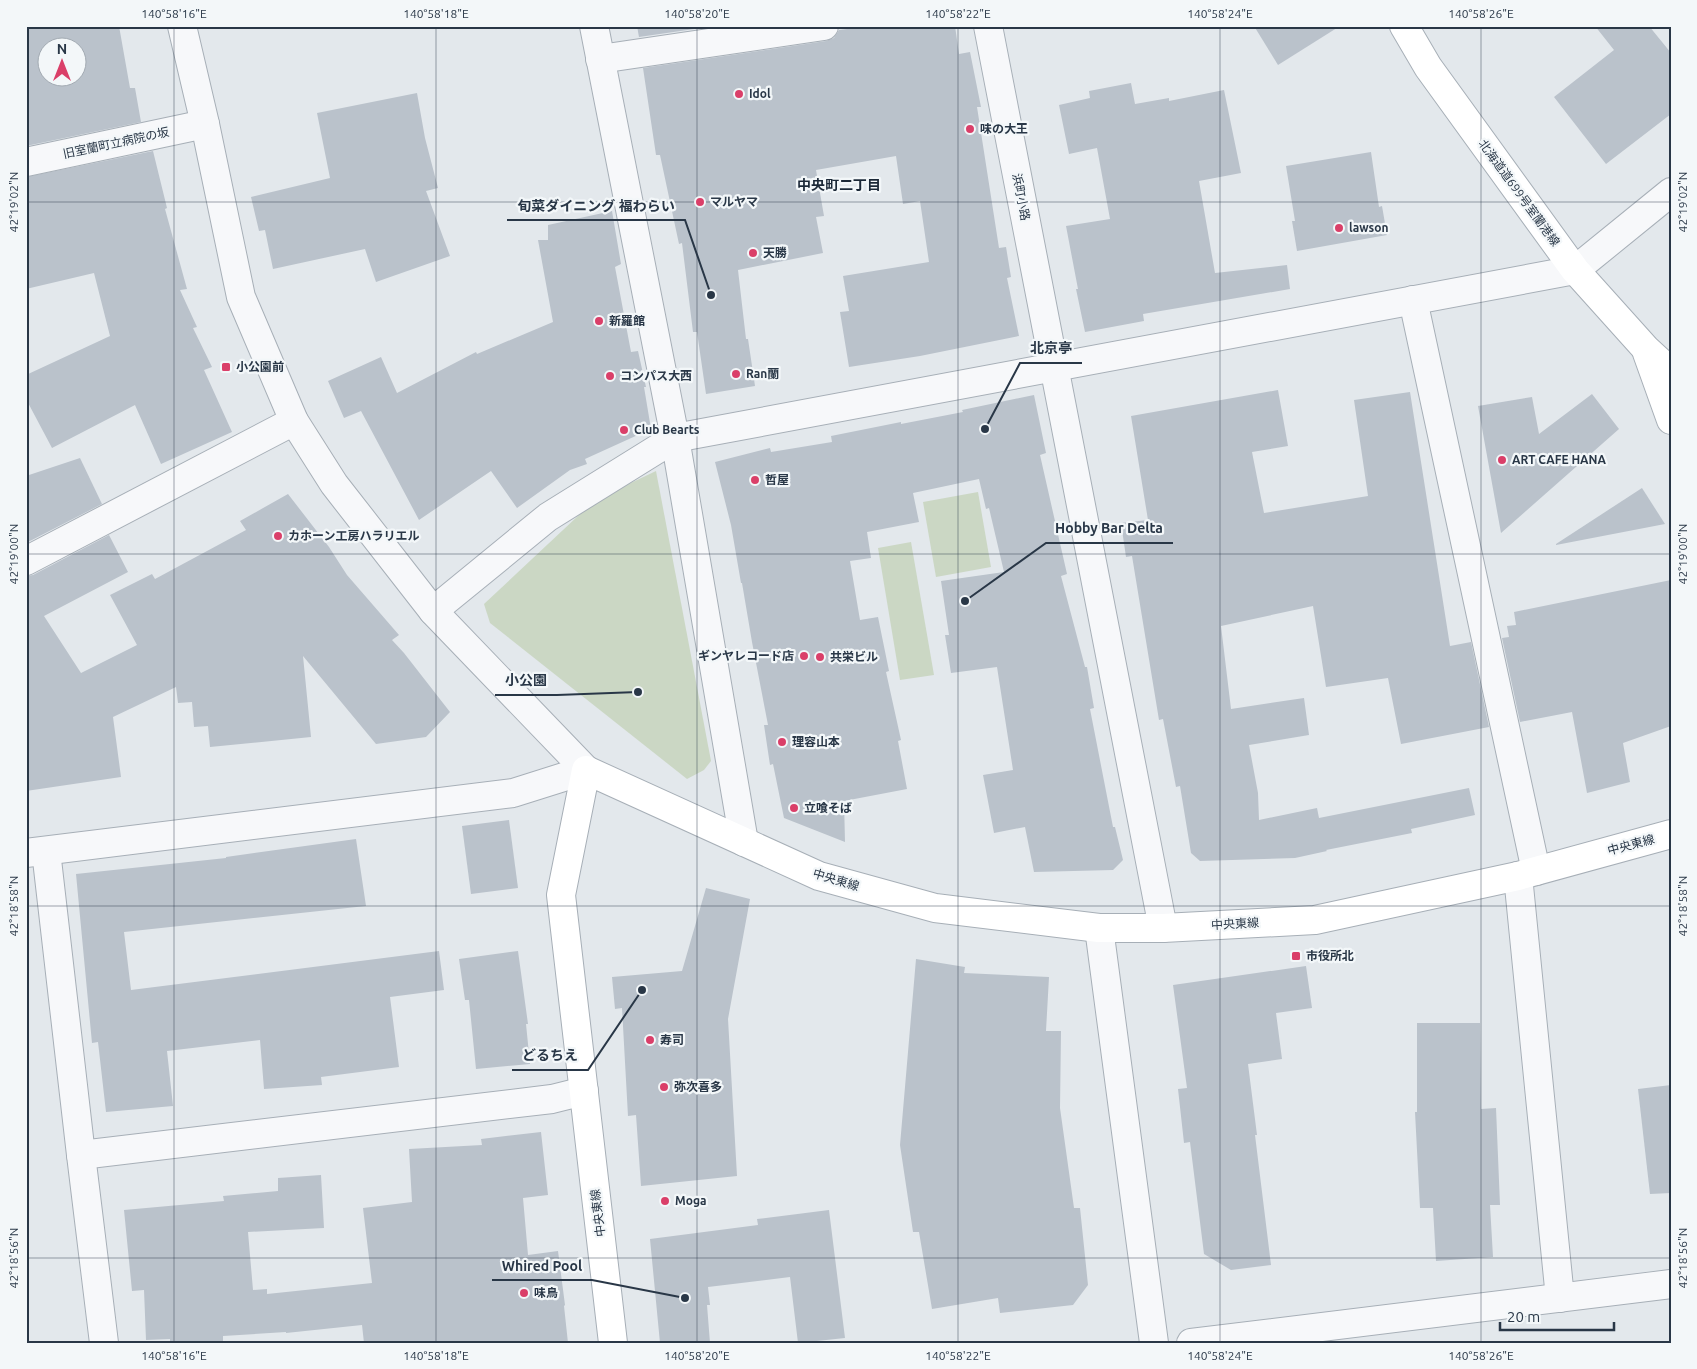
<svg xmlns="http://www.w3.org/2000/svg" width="1697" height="1369" font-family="Ubuntu,'Noto Sans JP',sans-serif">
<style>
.green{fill:#cbd7c4}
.building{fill:#bac2cb;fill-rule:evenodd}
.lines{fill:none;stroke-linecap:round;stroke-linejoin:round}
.minor-casing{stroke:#a7afb7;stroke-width:30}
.tertiary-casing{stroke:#a7afb7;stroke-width:30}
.secondary-casing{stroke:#a7afb7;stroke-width:30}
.minor{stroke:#f7f8fa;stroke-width:28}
.tertiary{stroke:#f7f8fa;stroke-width:28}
.secondary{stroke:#fff;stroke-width:28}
.ticks{fill:none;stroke:#293747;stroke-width:1;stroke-opacity:0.45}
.poi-dot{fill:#da3f69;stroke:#f3f7f9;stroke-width:2}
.labels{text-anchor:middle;stroke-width:4.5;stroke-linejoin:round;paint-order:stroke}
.poi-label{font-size:12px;font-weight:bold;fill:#293747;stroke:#f3f7f9;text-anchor:start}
.street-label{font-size:12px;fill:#293747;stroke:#f3f7f9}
.neighbourhood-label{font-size:14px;font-weight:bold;fill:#1b2837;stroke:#f3f7f9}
.leader{fill:none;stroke:#293747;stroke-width:2}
.callout-dot{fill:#293747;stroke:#f3f7f9;stroke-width:2}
.callout-label{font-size:14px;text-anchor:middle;font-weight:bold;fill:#293747;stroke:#f3f7f9;stroke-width:4.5;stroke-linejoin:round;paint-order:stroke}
.neatline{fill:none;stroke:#293747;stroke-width:2}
.ticks-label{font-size:12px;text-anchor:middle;fill:#293747}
</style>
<rect width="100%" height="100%" fill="#e3e8ec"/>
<g class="green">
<polygon points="656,471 711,761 704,770 687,779 490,623 484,604 595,500"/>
<polygon points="978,492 991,567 936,577 923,502"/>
<polygon points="911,542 934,675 900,680 878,548"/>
</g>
<g class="building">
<path d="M 26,26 L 119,26 L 130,88 L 135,88 L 141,122 L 26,146 ZM 48,48 L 78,48 L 78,78 L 48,78 Z"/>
<polygon points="637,26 715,26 639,37"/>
<polygon points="871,26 955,26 959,54 970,52 981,107 977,107 999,248 1006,247 1011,277 1007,278 1019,336 920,356 849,367 840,312 849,311 843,276 929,262 920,201 903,204 896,156 816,170 824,216 816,217 823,253 738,270 746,339 748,339 755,386 706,394 697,332 693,332 682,243 679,244 660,155 656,155 643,68 826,41 834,38 839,30"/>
<polygon points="1254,26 1340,26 1278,65"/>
<polygon points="1595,26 1649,26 1671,53 1671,114 1606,164 1554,97 1614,50"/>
<polygon points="1131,83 1135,104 1169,98 1169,101 1224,90 1241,173 1199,181 1215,273 1287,265 1290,289 1143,314 1144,321 1085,332 1076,289 1078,289 1066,226 1110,219 1097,148 1069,154 1059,105 1090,98 1089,91"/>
<polygon points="417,93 425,138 438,188 426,191 450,256 376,282 365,249 273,269 265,230 259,231 251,197 330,178 317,113"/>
<polygon points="153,151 167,208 165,209 187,289 180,290 197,327 193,328 212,367 204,370 232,432 161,464 135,405 52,448 26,399 26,375 110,336 94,273 26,289 26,177"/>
<polygon points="1371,152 1379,207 1382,206 1387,235 1297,251 1292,221 1295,221 1286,166"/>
<polygon points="612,211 621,264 615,267 631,352 638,351 646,387 644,387 651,429 585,459 587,464 570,470 517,508 491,471 419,520 361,411 344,418 328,381 381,357 397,393 476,352 477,354 553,322 538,240 548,240 548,225"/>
<polygon points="1278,390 1288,446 1252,452 1264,513 1368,496 1354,400 1410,392 1450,646 1471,642 1489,727 1401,744 1388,678 1326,687 1313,606 1221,626 1231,709 1304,698 1309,735 1249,745 1258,793 1259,820 1317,808 1319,818 1469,788 1475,815 1411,829 1412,833 1326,850 1327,851 1295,858 1200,861 1191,853 1180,786 1176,787 1163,719 1159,720 1132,556 1126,557 1121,523 1148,520 1131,416"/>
<polygon points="1592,394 1619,429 1501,533 1478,406 1532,397 1539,434"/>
<polygon points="1034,395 1046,453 1040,455 1067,574 1061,576 1085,667 1087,667 1094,708 1090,709 1113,827 1115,827 1123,860 1113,870 1034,872 1025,827 994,833 983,775 1013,770 997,667 951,673 945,635 949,635 941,581 1004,572 989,508 986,509 979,479 913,493 919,522 867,532 871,558 850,561 860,620 878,617 889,671 886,672 901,740 898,741 907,789 844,801 845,842 784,818 773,764 770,765 764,725 768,725 752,642 742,583 741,583 731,525 715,462 770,448 771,452 832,442 831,436 901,422 901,424 963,412 962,410"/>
<polygon points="80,458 102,504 26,543 26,476"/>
<polygon points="1642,488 1665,524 1556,545 1556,544"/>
<polygon points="288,494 329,547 347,575 399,635 392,640 404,653 450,712 426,737 376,744 303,656 311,737 210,747 208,726 194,727 192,702 178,703 176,687 113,717 121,777 26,791 26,576 33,575 109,535 128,572 44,616 81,673 137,645 110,595 152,574 155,579 246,530 240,521"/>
<polygon points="1671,580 1671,726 1623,743 1630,782 1587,793 1572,712 1520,722 1502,638 1509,637 1507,626 1516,625 1514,612"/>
<polygon points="509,820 518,888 471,894 462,826"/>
<polygon points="356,839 366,906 124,932 131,990 439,951 444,990 390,997 399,1067 321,1077 322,1085 264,1089 260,1040 167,1051 173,1106 106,1112 98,1042 92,1043 76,874 226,858 226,857"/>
<polygon points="706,888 750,899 728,1019 737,1176 641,1186 636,1115 628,1116 622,1008 615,1009 612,977 682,971"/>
<polygon points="518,951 528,1024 526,1024 530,1064 476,1069 469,1000 465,1000 459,959"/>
<polygon points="916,959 965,967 964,973 1049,977 1046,1031 1061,1031 1060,1108 1074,1208 1080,1208 1088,1285 1073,1305 1000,1313 998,1298 932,1309 919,1232 913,1232 900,1145"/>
<polygon points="1306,966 1312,1008 1276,1013 1282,1059 1248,1064 1257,1135 1255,1135 1271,1265 1231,1270 1204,1254 1190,1142 1184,1143 1178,1089 1187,1088 1173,985"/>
<polygon points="1417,1023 1480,1023 1481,1109 1496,1108 1500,1205 1490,1205 1493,1257 1436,1261 1433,1208 1420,1208 1415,1112 1417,1112"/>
<polygon points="1671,1085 1671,1193 1650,1194 1638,1089"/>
<polygon points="541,1132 548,1195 523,1198 528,1255 558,1251 565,1305 564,1306 568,1343 364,1343 362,1325 286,1333 286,1332 223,1336 223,1343 170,1343 170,1339 146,1340 144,1290 132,1291 124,1210 224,1201 223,1196 278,1191 278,1178 321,1175 324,1228 248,1232 253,1290 267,1289 267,1294 372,1283 363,1208 412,1202 409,1149 482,1145 481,1139"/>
<polygon points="829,1210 845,1338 798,1343 790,1277 708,1287 710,1305 707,1305 710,1343 660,1343 650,1239 758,1225 757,1219"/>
</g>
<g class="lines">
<g class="minor-casing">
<g id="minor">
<polyline points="594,26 675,438 744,842"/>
<polyline points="988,26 1163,928"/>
<polyline points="600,59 824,26"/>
<polyline points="26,162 205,124"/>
<polyline points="1413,300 1536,871"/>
<polyline points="26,561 294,421"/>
<polyline points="46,851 81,1155 104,1343"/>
<polyline points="26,853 513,793 586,770"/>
<polyline points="1099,928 1154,1343"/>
<polyline points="81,1155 552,1099 584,1091"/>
<polyline points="1191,1343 1671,1284"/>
</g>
</g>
<g class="tertiary-casing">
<g id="tertiary">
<polyline points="182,26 205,124 241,297 294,421 334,484 433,611 586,770"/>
<polyline points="433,611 548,517 675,438 1575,270 1671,192"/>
<polyline points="1518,876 1560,1298"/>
</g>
</g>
<g class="secondary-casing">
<g id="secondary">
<polyline points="1404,26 1428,67 1575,270 1646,349 1671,372"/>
<polyline points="1647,353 1671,420"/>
<polyline points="613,1343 561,895 586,770 819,876 935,908 1099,928 1163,928 1315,920 1518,876 1671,834"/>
</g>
</g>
<use href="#minor" class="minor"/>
<use href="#tertiary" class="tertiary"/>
<use href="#secondary" class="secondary"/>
</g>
<path class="ticks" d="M 174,26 L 174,1343M 436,26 L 436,1343M 697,26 L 697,1343M 958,26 L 958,1343M 1220,26 L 1220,1343M 1481,26 L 1481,1343M 26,202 L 1671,202M 26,554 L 1671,554M 26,906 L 1671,906M 26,1258 L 1671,1258"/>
<g class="poi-dot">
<circle cx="739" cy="94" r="5"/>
<circle cx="970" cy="129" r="5"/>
<circle cx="700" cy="202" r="5"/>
<circle cx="1339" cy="228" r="5"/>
<circle cx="753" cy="253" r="5"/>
<circle cx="599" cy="321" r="5"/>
<rect x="221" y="362" width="10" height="10" rx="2.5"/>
<circle cx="736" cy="374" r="5"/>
<circle cx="610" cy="376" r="5"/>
<circle cx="624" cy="430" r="5"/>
<circle cx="1502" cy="460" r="5"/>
<circle cx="755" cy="480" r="5"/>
<circle cx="278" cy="536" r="5"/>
<circle cx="804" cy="656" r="5"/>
<circle cx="820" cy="657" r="5"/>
<circle cx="782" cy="742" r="5"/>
<circle cx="794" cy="808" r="5"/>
<rect x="1291" y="951" width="10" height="10" rx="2.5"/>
<circle cx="650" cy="1040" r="5"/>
<circle cx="664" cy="1087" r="5"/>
<circle cx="665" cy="1201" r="5"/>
<circle cx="524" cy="1293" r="5"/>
</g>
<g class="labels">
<g class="poi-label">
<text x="749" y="98">Idol</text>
<text x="980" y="133">味の大王</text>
<text x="710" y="206">マルヤマ</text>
<text x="1349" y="232">lawson</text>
<text x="763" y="257">天勝</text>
<text x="609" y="325">新羅館</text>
<text x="236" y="371">小公園前</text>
<text x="746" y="378">Ran蘭</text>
<text x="620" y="380">コンパス大西</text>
<text x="634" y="434">Club Bearts</text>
<text x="1512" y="464">ART CAFE HANA</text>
<text x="765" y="484">哲屋</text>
<text x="288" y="540">カホーン工房ハラリエル</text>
<text x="794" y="660" text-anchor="end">ギンヤレコード店</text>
<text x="830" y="661">共栄ビル</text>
<text x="792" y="746">理容山本</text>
<text x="804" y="812">立喰そば</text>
<text x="1306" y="960">市役所北</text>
<text x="660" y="1044">寿司</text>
<text x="674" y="1091">弥次喜多</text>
<text x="675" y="1205">Moga</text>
<text x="534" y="1297">味鳥</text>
</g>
<g class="street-label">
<text transform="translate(116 143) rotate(-12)" y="4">旧室蘭町立病院の坂</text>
<text transform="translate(1519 193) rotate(54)" y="4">北海道道699号室蘭港線</text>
<text transform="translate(1021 197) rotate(79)" y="4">浜町小路</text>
<text transform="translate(1631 845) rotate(-15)" y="4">中央東線</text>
<text transform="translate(836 880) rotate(17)" y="4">中央東線</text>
<text transform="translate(1235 924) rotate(-3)" y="4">中央東線</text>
<text transform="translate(598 1213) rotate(-97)" y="4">中央東線</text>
</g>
<g class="neighbourhood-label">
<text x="839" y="190">中央町二丁目</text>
</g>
</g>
<path class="leader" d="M711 295L685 220H507M985 429L1020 363H1082M965 601L1046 543H1173M638 692L557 695H495M642 990L588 1070H512M685 1298L592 1280H492"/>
<g class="callout-dot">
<circle cx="711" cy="295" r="5"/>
<circle cx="985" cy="429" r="5"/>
<circle cx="965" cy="601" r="5"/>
<circle cx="638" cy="692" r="5"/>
<circle cx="642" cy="990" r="5"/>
<circle cx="685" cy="1298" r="5"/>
</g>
<g class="callout-label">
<text x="596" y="211">旬菜ダイニング 福わらい</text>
<text x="1051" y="353">北京亭</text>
<text x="1109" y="533">Hobby Bar Delta</text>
<text x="526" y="685">小公園</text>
<text x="550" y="1060">どるちえ</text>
<text x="542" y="1271">Whired Pool</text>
</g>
<rect width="1697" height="1369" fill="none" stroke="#f3f7f9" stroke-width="55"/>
<g transform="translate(62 62)"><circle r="24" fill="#f3f7f9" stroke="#a2aab2"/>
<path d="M0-4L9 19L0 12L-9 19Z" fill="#da3f69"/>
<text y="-8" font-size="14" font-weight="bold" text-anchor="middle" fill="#293747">N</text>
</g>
<path d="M1500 1322v8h114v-8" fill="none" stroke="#293747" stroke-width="2.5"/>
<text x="1507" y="1322" font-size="15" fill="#293747" stroke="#f3f7f9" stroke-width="4" paint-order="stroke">20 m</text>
<rect x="28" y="28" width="1642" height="1314" class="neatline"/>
<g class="ticks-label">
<text x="174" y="18">140°58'16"E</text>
<text x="436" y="18">140°58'18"E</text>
<text x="697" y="18">140°58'20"E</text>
<text x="958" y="18">140°58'22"E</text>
<text x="1220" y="18">140°58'24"E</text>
<text x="1481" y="18">140°58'26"E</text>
<text transform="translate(14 202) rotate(-90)" y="4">42°19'02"N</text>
<text transform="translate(1683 202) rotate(-90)" y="4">42°19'02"N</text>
<text transform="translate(14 554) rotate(-90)" y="4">42°19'00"N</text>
<text transform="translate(1683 554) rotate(-90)" y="4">42°19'00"N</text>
<text transform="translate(14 906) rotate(-90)" y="4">42°18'58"N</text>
<text transform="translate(1683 906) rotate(-90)" y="4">42°18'58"N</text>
<text transform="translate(14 1258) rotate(-90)" y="4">42°18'56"N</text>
<text transform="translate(1683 1258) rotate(-90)" y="4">42°18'56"N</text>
<text x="174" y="1360">140°58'16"E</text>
<text x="436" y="1360">140°58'18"E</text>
<text x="697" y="1360">140°58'20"E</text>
<text x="958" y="1360">140°58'22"E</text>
<text x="1220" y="1360">140°58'24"E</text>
<text x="1481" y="1360">140°58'26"E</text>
</g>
</svg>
